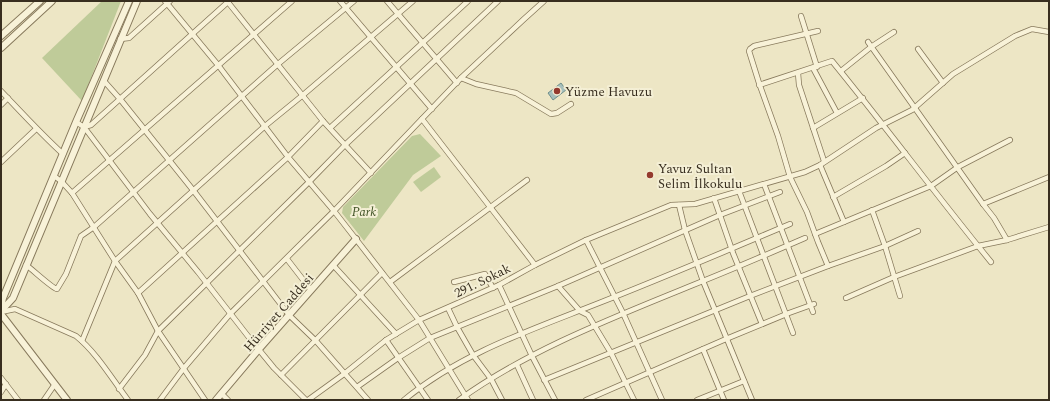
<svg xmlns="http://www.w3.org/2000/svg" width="1050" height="401" font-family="Spectral,serif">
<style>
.green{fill:#bfcb99}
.water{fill:#a7c0bc;stroke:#6e8e8a}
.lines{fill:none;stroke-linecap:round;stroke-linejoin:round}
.minor-casing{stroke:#87795c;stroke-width:6}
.tertiary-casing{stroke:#87795c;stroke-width:8}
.minor{stroke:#f8f2d8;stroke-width:4.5}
.tertiary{stroke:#f8f2d8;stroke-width:6}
.poi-dot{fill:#943a2e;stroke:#f4efd5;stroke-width:1.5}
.labels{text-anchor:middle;stroke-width:4;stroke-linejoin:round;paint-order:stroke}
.poi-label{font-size:13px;fill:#382e1f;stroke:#f4efd5;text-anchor:start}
.park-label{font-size:13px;font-style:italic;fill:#425427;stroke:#f4efd5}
.street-label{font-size:13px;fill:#382e1f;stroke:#f4efd5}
</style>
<rect width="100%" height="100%" fill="#ede6c5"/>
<g class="green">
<polygon points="102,1 121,1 82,101 42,58"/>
<polygon points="420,134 441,156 413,175 364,241 342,213 343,207 412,136"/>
<polygon points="434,167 441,177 421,192 413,182"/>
</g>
<polygon class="water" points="561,83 566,90 553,100 548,93"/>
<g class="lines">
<g class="minor-casing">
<g id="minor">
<polyline points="165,1 218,65 288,157 334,211 419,320 468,400"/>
<polyline points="227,1 323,121 371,173"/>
<polyline points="340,1 432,109"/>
<polyline points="387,1 457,83"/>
<polyline points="801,16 817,67"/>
<polyline points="818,31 754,46 750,49 749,51 759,83 778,136 790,177 807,212 818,242 828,266"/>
<polyline points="120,39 129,38 170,1"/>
<polyline points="868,42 983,204 994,218 1007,240"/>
<polyline points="918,49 943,83"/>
<polyline points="813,68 837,113"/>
<polyline points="841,71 871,47 894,32"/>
<polyline points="798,73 799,85 824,161"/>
<polyline points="461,78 476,84 516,93 551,114 557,113 571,104"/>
<polyline points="104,81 120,99 193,190 289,315 316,341 368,400"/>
<path d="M 759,85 L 832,61 C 886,127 937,196 991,262"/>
<path d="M 1,91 C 21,112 41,134 63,154"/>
<polyline points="1,105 8,98"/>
<polyline points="422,119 535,265"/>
<polyline points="76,122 84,127 91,125 229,1"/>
<polyline points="84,127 150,214 198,272 251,340 274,368 306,400"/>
<polyline points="330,128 468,1"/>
<polyline points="813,128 863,98"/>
<polyline points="1,162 36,129"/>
<polyline points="820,165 844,222"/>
<polyline points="54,176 61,181 72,193 115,261 138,293 158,331 205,400"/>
<polyline points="764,184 813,312"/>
<polyline points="739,191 793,333"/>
<polyline points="72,193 292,1"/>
<polyline points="833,197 886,166 905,153"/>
<polyline points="714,198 733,253 762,324"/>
<polyline points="983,204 1049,177"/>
<polyline points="679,205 685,230 703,281 752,400"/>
<polyline points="872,210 885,246 900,296"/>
<polyline points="815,234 931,186 958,167 1010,140"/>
<polyline points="586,240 623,313 662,400"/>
<polyline points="287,259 311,290"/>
<path d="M 26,265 C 32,269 52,288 57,289 L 66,274 L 81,236 L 94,227 L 278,64 L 354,1"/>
<polyline points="333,265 396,334"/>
<polyline points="390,282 527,180"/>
<polyline points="454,282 485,274 493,288"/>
<polyline points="499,285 532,356 555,400"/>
<polyline points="558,286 580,311 588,315 611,353 634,400"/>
<polyline points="138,293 288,157 323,121"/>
<polyline points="846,298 894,277 978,246 1007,240 1049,227"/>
<polyline points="448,308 457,327 473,355 491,379 502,400"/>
<path d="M 1,312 L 15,309 L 76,336 C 97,353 112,379 128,400"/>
<polyline points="386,340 428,400"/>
<polyline points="82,341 115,261 265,126 303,95 413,1"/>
<polyline points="703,349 724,400"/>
<polyline points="517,365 533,400"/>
<polyline points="281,375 382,273"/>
<polyline points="1,378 18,400"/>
<polyline points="544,380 750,296 828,266 885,246 918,231"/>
<polyline points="357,387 398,358 430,338 558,286 720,215 780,192"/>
<polyline points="119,389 145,355 158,331 309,182 345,145 498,1"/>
<polyline points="1,392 6,384"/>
<polyline points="222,394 228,400"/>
<polyline points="44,400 55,384"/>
<polyline points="160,400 184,368 230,314 334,211 461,78 523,20 544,1"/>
<polyline points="308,400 344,374 386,340 419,320 499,285 535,265 586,240 671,205 695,204 805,172 820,165 876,128 912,110 953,74 1015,36 1032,29 1049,32"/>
<path d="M 404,400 C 461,353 531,330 599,303 C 663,278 726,251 790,224"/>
<path d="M 459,400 C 528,350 615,317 693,285 C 731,270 768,254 805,238"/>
<polyline points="586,400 726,339 789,313 814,304"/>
<polyline points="697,400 744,381"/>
</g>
</g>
<g class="tertiary-casing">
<g id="tertiary">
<polyline points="1,36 40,1"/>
<polyline points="1,48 52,1"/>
<polyline points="1,307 3,298 76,122 129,1"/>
<polyline points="1,311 13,298 137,1"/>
<polyline points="1,314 67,400"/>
<polyline points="216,400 259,349 356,239"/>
</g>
</g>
<use href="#minor" class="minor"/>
<use href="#tertiary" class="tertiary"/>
</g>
<g class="poi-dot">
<circle cx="557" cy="91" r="4"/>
<circle cx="650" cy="175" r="4"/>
</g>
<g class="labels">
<g class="poi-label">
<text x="565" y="96">Yüzme Havuzu</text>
<text x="658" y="173">Yavuz Sultan<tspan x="658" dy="15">Selim İlkokulu</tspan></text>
</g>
<g class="park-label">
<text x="364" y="216">Park</text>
</g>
<g class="street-label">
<text transform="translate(482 280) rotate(-26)" y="5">291. Sokak</text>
<text transform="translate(278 312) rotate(-49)" y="5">Hürriyet Caddesi</text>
</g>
</g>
<rect width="1050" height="401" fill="none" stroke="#382e1f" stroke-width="4"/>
</svg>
